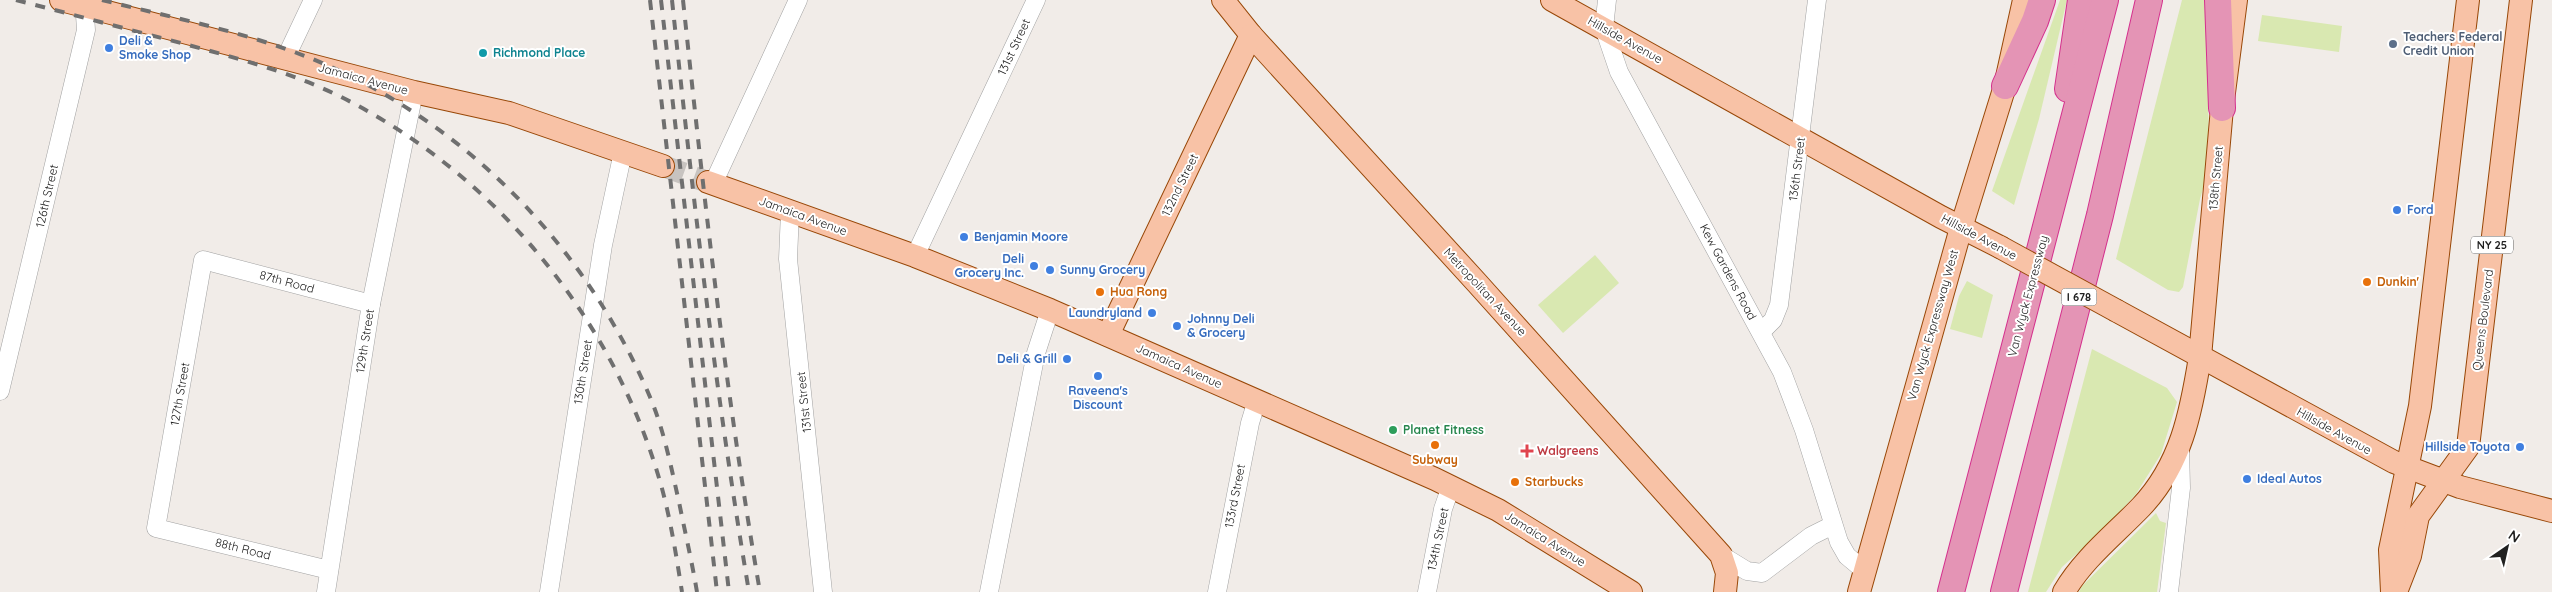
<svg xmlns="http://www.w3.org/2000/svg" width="2552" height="592" font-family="Quicksand,sans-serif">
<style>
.grass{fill:#d9e8b1}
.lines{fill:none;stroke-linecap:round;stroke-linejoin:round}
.major-tunnel{stroke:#c7c3c0;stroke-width:22;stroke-dasharray:22 11;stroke-linecap:butt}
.minor-casing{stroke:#a2a2a2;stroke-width:19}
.major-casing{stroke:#984707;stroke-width:24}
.highway-casing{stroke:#d4308d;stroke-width:28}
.minor{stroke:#fff;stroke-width:18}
.major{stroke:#f8c2a6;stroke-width:22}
.highway{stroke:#e494b5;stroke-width:26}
.rail{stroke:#6f6f6f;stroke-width:4;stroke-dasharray:10 10;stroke-linecap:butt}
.major-bridge-casing{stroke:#984707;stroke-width:24;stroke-linecap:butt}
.major-bridge{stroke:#f8c2a6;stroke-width:22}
.service-dot{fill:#5c6f8a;stroke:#fff;stroke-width:2}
.shop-dot{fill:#3f7fe0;stroke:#fff;stroke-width:2}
.culture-dot{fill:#0f9aa8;stroke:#fff;stroke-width:2}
.food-dot{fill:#e8710a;stroke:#fff;stroke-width:2}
.leisure-dot{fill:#2e9e5b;stroke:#fff;stroke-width:2}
.health-dot{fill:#e0444e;stroke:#fff;stroke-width:2}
.labels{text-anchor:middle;stroke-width:4;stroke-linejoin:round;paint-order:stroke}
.shield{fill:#fff;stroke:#646464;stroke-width:1}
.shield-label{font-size:11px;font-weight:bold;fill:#212121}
.service-label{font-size:12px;font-weight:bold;fill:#4e5e75;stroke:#fff;text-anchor:start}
.street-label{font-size:12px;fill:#212121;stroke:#fff}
.shop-label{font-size:12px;font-weight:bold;fill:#366cbe;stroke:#fff;text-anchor:start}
.culture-label{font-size:12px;font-weight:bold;fill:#0d838f;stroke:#fff;text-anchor:start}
.food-label{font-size:12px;font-weight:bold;fill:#c56008;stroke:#fff;text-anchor:start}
.leisure-label{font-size:12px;font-weight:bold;fill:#27864d;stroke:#fff;text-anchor:start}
.health-label{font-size:12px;font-weight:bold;fill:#be3a42;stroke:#fff;text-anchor:start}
</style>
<rect width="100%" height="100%" fill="#f1ece8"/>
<g class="grass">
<polygon points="2060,0 2067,0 2039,119 2014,205 1992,191"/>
<polygon points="2182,0 2207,0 2209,168 2200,199 2183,287 2179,292 2168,290 2116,259"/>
<polygon points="2262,15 2342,26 2339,52 2258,41"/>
<polygon points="1595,255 1619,283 1563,333 1538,305"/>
<polygon points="1967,281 1993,295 1982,338 1950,329 1959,296"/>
<polygon points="2092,349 2167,388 2177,402 2161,454 2136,494 2101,532 2062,567 2046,592 2028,592"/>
<polygon points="2156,513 2160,521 2166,523 2157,592 2079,592 2082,586"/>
</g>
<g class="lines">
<polyline class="major-tunnel" points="663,166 708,182"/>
<g class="minor-casing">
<g id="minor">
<polyline points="1607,0 1604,28 1619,72 1782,372 1804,430 1839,542 1847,556 1865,571"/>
<polyline points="286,57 313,0"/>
<polyline points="713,184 798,0"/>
<polyline points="790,212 788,259 823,592"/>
<polyline points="915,256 1036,0"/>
<polyline points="1761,332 1773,320 1779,305 1817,0"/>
<polyline points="0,391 86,30 84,0"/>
<polyline points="1721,555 1747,571 1762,573 1811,536 1833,525"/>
<polyline points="329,570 156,528 203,260 371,304"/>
<polyline points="326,592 371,304 414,92"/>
<polyline points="549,592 603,245 623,152"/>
<polyline points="989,592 1036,353 1050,310"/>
<polyline points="1217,592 1250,423 1257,400"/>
<polyline points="1427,592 1443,509 1451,486"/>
<polyline points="2169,592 2181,488 2180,448"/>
</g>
</g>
<g class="major-casing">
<g id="major">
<polyline points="61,0 414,92 509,113 663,166"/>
<polyline points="1223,0 1251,35 1477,283 1721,555 1727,573 1725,592"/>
<polyline points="1552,0 1941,217 2000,247"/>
<polyline points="708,182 915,256 1050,310 1435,479 1498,510 1631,592"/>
<polyline points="2117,311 2394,462 2460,487 2552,511"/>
<polyline points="1108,335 1251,35"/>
<polyline points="1859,592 1961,228 2005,86 2024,0"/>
<path d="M 2064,592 C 2083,559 2115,534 2141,507 C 2181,465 2191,413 2200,357 L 2222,108 L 2236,0"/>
<polyline points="2392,592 2390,550 2420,406 2468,0"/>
<polyline points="2396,592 2410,556 2418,516 2468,447 2521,0"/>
</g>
</g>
<g class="highway-casing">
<g id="highway">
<polyline points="2218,0 2222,108"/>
<polyline points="2005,86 2035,21 2042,0"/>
<polyline points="2068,89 2081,0"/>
<polyline points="1951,592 2105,0"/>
<polyline points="2004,592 2100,215 2149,0"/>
</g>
</g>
<use href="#minor" class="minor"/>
<use href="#major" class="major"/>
<use href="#highway" class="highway"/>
<g class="rail">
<path d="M 16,0 C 71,14 126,29 181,43 C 232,57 284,70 333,93 C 489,168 610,312 659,478 C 670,515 676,554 682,592"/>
<path d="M 102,0 C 182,20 267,36 342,72 C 481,138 590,256 650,397 C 664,430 671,467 679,502 C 685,532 692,562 697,592"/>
<polyline points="650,0 717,592"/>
<polyline points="661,0 729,592"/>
<path d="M 672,0 C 693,198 716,396 749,592"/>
<path d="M 683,0 C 704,198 726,396 760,592"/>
</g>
<g class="major-bridge-casing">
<polyline id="major-bridge" points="2000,247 2117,311"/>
</g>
<use href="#major-bridge" class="major-bridge"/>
</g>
<circle class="service-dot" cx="2393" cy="44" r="5"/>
<g class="shop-dot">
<circle cx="109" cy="48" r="5"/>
<circle cx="2397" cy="210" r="5"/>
<circle cx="964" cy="237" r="5"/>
<circle cx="1034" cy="266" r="5"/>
<circle cx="1050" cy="270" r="5"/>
<circle cx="1152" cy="313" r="5"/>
<circle cx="1177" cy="326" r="5"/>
<circle cx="1067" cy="359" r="5"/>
<circle cx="1098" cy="376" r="5"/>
<circle cx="2520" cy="447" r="5"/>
<circle cx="2247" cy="479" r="5"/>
</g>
<circle class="culture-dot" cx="483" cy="53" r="5"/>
<g class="food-dot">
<circle cx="2367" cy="282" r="5"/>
<circle cx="1100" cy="292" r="5"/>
<circle cx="1435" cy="445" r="5"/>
<circle cx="1515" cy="482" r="5"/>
</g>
<circle class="leisure-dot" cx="1393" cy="430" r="5"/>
<path class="health-dot" d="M1524.5 443.5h5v5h5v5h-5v5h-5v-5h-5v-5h5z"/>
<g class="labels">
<g class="shield">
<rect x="2471" y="236.5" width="42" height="17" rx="4"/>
<rect x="2061.5" y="288.5" width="35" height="17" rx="4"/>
</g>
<g class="shield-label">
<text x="2492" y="249">NY 25</text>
<text x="2079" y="301">I 678</text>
</g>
<g class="service-label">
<text x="2403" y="41">Teachers Federal<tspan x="2403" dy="14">Credit Union</tspan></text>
</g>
<g class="street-label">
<text transform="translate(1625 40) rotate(29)" y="4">Hillside Avenue</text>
<text transform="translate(1014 47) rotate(-65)" y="4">131st Street</text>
<text transform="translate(363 79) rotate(15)" y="4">Jamaica Avenue</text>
<text transform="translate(1797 169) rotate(-83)" y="4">136th Street</text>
<text transform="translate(2216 178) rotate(-85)" y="4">138th Street</text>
<text transform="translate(1180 185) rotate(-64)" y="4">132nd Street</text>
<text transform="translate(47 196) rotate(-77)" y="4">126th Street</text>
<text transform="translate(803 216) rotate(20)" y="4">Jamaica Avenue</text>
<text transform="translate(1979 237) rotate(28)" y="4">Hillside Avenue</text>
<text transform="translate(1728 272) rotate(62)" y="4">Kew Gardens Road</text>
<text transform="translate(287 282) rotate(15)" y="4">87th Road</text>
<text transform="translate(1485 292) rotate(47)" y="4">Metropolitan Avenue</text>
<text transform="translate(2028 296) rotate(-75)" y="4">Van Wyck Expressway</text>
<text transform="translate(2483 320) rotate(-83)" y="4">Queens Boulevard</text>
<text transform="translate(1933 325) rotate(-74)" y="4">Van Wyck Expressway West</text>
<text transform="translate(365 341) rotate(-81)" y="4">129th Street</text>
<text transform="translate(1179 366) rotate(24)" y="4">Jamaica Avenue</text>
<text transform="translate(583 372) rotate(-81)" y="4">130th Street</text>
<text transform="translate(180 394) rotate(-80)" y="4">127th Street</text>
<text transform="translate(804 402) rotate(-96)" y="4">131st Street</text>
<text transform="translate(2334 431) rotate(29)" y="4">Hillside Avenue</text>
<text transform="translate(1235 496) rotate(-79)" y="4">133rd Street</text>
<text transform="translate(1438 539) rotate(-78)" y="4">134th Street</text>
<text transform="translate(1545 539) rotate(32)" y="4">Jamaica Avenue</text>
<text transform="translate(243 549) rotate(14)" y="4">88th Road</text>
</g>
<g class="shop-label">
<text x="119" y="45">Deli &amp;<tspan x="119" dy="14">Smoke Shop</tspan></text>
<text x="2407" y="214">Ford</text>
<text x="974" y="241">Benjamin Moore</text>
<text x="1024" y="263" text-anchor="end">Deli<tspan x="1024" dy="14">Grocery Inc.</tspan></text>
<text x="1060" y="274">Sunny Grocery</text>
<text x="1142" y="317" text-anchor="end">Laundryland</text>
<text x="1187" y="323">Johnny Deli<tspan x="1187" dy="14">&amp; Grocery</tspan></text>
<text x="1057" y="363" text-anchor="end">Deli &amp; Grill</text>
<text x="1098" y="395" text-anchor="middle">Raveena's<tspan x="1098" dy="14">Discount</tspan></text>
<text x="2510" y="451" text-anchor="end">Hillside Toyota</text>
<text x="2257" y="483">Ideal Autos</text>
</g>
<g class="culture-label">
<text x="493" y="57">Richmond Place</text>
</g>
<g class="food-label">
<text x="2377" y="286">Dunkin'</text>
<text x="1110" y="296">Hua Rong</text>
<text x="1435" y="464" text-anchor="middle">Subway</text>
<text x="1525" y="486">Starbucks</text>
</g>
<g class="leisure-label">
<text x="1403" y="434">Planet Fitness</text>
</g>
<g class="health-label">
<text x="1537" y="455">Walgreens</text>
</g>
</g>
<g transform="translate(2507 547) rotate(34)" stroke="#ffffff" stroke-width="4" paint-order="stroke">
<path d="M0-4L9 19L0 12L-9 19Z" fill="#212121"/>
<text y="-8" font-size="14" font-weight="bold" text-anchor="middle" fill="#212121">N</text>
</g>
</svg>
